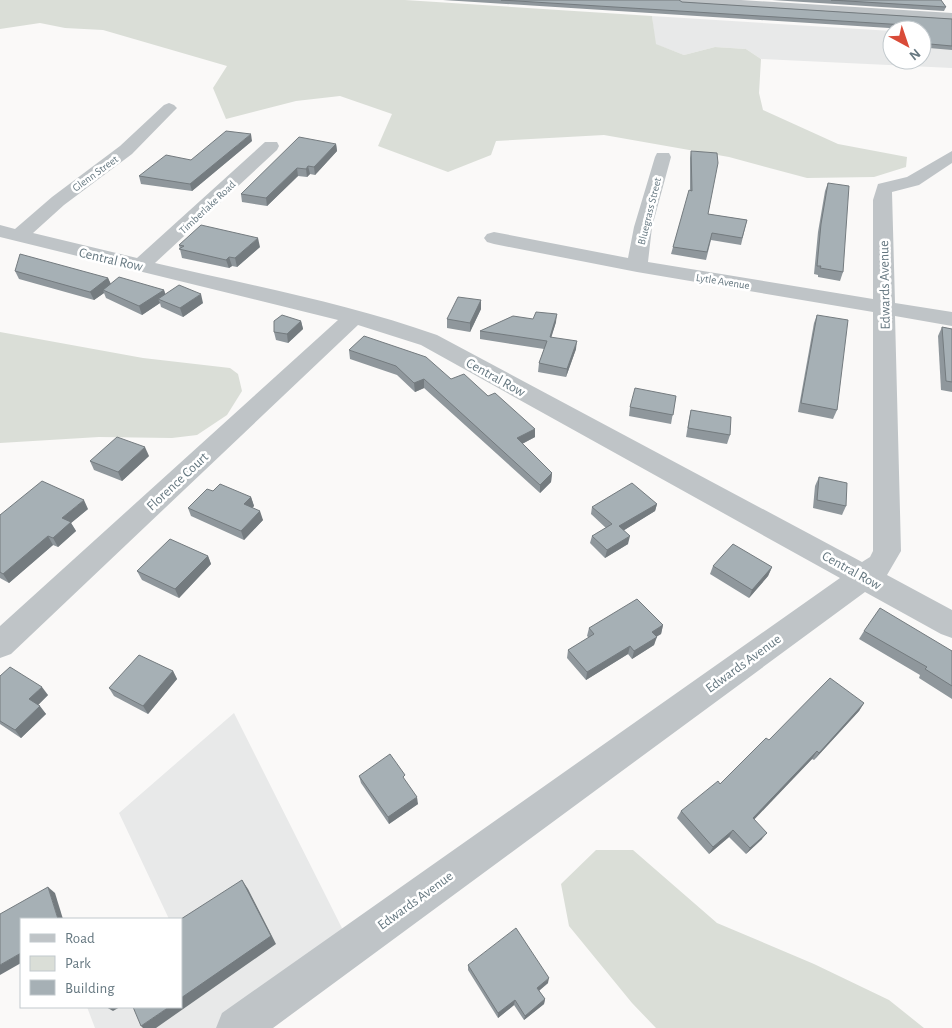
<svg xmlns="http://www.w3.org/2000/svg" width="952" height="1028" font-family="'Alegreya Sans',sans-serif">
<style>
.built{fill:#e8e9e9}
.green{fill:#daded7}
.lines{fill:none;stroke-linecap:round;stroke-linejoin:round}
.street{fill:#bfc4c7;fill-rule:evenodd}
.wall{fill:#8f979c}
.shaded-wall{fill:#747b7f}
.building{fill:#a6b0b5;stroke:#747b7f}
.labels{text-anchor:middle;stroke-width:5;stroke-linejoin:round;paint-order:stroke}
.far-street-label{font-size:11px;fill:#667881;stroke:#fff}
.street-label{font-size:14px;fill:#667881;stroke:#fff}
</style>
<rect width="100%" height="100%" fill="#faf9f8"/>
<g class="built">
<polygon points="652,16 892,31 892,60 922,60 922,33 952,35 952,68 761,59 746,49 715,47 684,55 655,44"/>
<polygon points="234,713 351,946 237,1028 95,1028 87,1007 181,1007 181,919 169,919 119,813"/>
</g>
<g class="green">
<polygon points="0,0 405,0 652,16 656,44 684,55 715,47 746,49 761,59 759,93 763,110 838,144 907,157 906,167 874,177 807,178 729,157 604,135 496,141 491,155 448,172 378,146 392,114 340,96 296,101 226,119 213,88 227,66 103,30 65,28 40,23 0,29"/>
<polygon points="0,332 143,358 230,368 238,374 242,391 227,415 197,435 172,438 99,437 0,443"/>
<polygon points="596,850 633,850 717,923 814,964 889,1000 924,1028 656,1028 632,1003 569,926 561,884"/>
</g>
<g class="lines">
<g class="street">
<polygon points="676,0 741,0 952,13 952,21 682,4"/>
<path d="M 169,103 L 174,105 L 177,108 L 174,111 L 132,154 L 64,205 L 33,233 L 137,258 L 265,142 L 277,142 L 279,146 L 277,150 L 155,263 C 249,285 346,303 437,335 L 862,562 L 870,557 L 873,551 L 873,312 L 637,272 L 494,244 L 487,242 L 484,238 L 487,234 L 494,232 L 628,258 L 634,227 L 655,157 L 657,153 L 669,153 L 671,157 L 652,227 L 648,262 L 873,299 L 873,200 L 878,184 L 907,177 L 952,151 L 952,163 L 919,185 L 892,192 L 895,303 L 952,312 L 952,326 L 895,316 L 901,551 L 887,575 L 952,610 L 952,638 L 941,634 L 865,592 L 273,1028 L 216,1028 L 222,1013 L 840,578 L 421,345 L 358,325 L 11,654 L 0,658 L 0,626 L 338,320 L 0,237 L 0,225 L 15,229 L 52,197 L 120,146 L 164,105 Z"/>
</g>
</g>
<g class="wall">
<polygon points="443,0 679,0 682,2 952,19 952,50 929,48 922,30 921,30"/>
<polygon points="772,0 941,0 946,7 944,11"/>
<polygon points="252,141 192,191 141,184 139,176"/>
<polygon points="336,144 337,151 315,175 310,174 307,177 298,176 267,206 242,202 241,194"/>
<polygon points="691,151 708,214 747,220 741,245 711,240 706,260 671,254 673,247 690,191 690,158"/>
<polygon points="828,183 843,272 840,281 818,277 818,275 814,274 818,232 825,191"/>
<polygon points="179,245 260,247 237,267 232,266 229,268 182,258"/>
<polygon points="15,271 108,278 111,284 164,290 165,294 203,303 183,317 161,307 160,303 142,315 106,298 104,293 94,300 19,279"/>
<polygon points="481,300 481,309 470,332 447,328 447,319"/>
<polygon points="817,315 837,410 833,419 798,412 814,323"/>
<polygon points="301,321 303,329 288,343 276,340 274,332"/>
<polygon points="556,322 551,337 576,349 566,377 538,372 539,363 544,349 480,339 480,331"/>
<polygon points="942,327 952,329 952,392 941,390 938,336"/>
<polygon points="349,350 451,379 488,396 535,429 535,437 522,444 552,473 551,482 540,493 424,388 415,392 397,375 350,359"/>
<polygon points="676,396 671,424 629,416 630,407"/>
<polygon points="691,410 730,435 727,444 686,437 689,419"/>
<polygon points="149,456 122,481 94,470 90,461"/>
<polygon points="819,477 846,506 842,515 813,508 815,486"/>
<polygon points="213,491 251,497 254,506 252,508 263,520 244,540 191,516 188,508"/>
<polygon points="657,504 655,511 624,530 628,544 605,558 590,543 592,536 606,528 591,514 592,507"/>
<polygon points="88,509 71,523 76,531 58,547 53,545 9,583 0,578 0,515"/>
<polygon points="208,556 211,564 179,598 142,580 137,571"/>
<polygon points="713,566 772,567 768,576 749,598 710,574"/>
<polygon points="663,625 661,634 656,636 654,645 632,659 628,654 586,680 567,658 568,650 589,638 587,636 589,628"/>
<polygon points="864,631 952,651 952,699 919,678 920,675 859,639"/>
<polygon points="173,671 177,679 148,714 114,696 109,688"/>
<polygon points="0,676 48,695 38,705 46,714 21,738 0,724"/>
<polygon points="864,703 859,711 814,760 812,759 754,819 762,839 746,854 729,837 709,854 677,818 681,811 720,784 769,740"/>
<polygon points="359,776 406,782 418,804 389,824 361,783"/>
<polygon points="468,965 548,983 539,991 545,999 544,1004 524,1020 514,1005 498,1018 468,970"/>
</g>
<g class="shaded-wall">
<polygon points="251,134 252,141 192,191 190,184"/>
<polygon points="336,144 337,151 315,175 314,167"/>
<polygon points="308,166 310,174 307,177 306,169"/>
<polygon points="297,168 298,176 267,206 266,198"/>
<polygon points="258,238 260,247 237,267 235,258"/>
<polygon points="229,257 232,266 229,268 226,260"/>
<polygon points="108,278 112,287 103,290 104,293 94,300 90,292"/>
<polygon points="164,290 167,299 158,299 160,303 142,315 139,306"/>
<polygon points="201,294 203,303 183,317 180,308"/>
<polygon points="481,300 481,309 470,332 470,323"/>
<polygon points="557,314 556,322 549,345 550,337"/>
<polygon points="301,321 303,329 288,343 287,334"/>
<polygon points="577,341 576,349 566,377 567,369"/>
<polygon points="424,379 424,388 415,392 414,383"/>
<polygon points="535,429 535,437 516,447 517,438"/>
<polygon points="145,447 149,456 122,481 118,472"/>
<polygon points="552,473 551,482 540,493 540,485"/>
<polygon points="251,497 254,506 247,513 244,504"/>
<polygon points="84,500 88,509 71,523 76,531 58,547 53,538 62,518"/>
<polygon points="657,504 655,511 618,534 619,526"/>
<polygon points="260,511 263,520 244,540 241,531"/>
<polygon points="48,536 53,545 9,583 3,574"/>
<polygon points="630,536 628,544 605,558 607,550"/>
<polygon points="208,556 211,564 179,598 175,589"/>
<polygon points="772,567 768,576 749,598 752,590"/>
<polygon points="663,625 661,634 650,641 652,632"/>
<polygon points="657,637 654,645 632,659 634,651"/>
<polygon points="630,646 628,654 586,680 587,672"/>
<polygon points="173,671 177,679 148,714 143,706"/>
<polygon points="42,687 48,695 36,707 29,699"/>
<polygon points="864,703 859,711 814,760 819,753"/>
<polygon points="40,706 46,714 21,738 15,730"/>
<polygon points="817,751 812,759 749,825 753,818"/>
<polygon points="417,797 418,804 389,824 388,817"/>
<polygon points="733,830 729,837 709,854 713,847"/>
<polygon points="767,833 762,839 746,854 750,848"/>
<polygon points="242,880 248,889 276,944 156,1028 143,1028 141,1026 169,1007 181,1007 181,998"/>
<polygon points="48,887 55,893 63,919 58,919"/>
<polygon points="21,953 21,963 0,975 0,965"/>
<polygon points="549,978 548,983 536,993 537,988"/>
<polygon points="545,999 544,1004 524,1020 525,1016"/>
<polygon points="515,1000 514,1005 498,1018 498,1013"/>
<polygon points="106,1007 120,1007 113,1011"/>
</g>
<g class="building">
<polygon points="501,0 679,0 682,2 952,19 952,46 930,44 922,26"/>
<polygon points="831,0 941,0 946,7"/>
<polygon points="226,131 251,134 190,184 139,176 166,155 191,160"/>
<polygon points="299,137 336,144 314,167 308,166 306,169 297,168 266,198 241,194"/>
<polygon points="691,151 717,153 718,163 708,214 747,220 742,238 712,233 707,252 673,247 689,190 692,191"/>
<polygon points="828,183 849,186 843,272 820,268 821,266 817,266 821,224"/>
<polygon points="201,225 258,238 235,258 229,257 226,260 179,249 184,246 179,245"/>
<polygon points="20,254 108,278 90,292 15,271"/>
<polygon points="119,277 164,290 139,306 103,290"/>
<polygon points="179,285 201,294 180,308 158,299"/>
<polygon points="458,297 481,300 470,323 447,319"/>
<polygon points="536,312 557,314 550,337 577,341 567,369 539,363 547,341 480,331 513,316 533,319"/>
<polygon points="282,315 301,321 287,334 274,332 274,321"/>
<polygon points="817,315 848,320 837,410 801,403"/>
<polygon points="942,327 952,329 952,382 946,381"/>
<polygon points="364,336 426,357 451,379 464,374 488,396 495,393 535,429 517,438 552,473 540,485 424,379 414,383 396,366 349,350"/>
<polygon points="635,388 676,396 673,415 630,407"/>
<polygon points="691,410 731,417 730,435 688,428"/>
<polygon points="117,437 145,447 118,472 90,461"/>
<polygon points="819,477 847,483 846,506 817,500"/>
<polygon points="42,481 84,500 62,518 71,522 53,538 48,536 3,574 0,572 0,515"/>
<polygon points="632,483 657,504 619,526 630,536 607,550 592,536 612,524 592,507"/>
<polygon points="220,484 251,497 244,504 260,511 241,531 188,508 207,489 213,491"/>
<polygon points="170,539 208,556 175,589 137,571"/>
<polygon points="733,544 772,567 752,590 713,566"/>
<polygon points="637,599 663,625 652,632 657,637 634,651 630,646 587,672 568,650 594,634 589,628"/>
<polygon points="880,608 952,651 952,686 925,669 927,667 864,631"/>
<polygon points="139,655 173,671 143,706 109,688"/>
<polygon points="10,667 42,687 29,699 40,706 15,730 0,721 0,676"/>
<polygon points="830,678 864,703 819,753 817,751 753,818 767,833 750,848 733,830 713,847 681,811 718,781 720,784 766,738 769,740"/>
<polygon points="390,754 405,775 403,777 417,797 388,817 359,776"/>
<polygon points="242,880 271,936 181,998 181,919"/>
<polygon points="48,887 58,919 21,919 21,953 0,965 0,914"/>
<polygon points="516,928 549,978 537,988 545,999 525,1016 515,1000 498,1013 468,965"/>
<polygon points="133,1007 169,1007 141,1026"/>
</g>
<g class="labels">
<g class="far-street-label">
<text transform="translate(95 173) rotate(-36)" y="4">Glenn Street</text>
<text transform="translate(207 207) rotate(-43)" y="4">Timberlake Road</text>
<text transform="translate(649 211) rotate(-76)" y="4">Bluegrass Street</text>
<text transform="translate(723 281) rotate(9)" y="4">Lytle Avenue</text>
</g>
<g class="street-label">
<text transform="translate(111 259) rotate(13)" y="5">Central Row</text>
<text transform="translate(884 285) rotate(-91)" y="5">Edwards Avenue</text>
<text transform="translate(496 377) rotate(29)" y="5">Central Row</text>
<text transform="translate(177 481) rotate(-43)" y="5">Florence Court</text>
<text transform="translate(852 570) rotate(29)" y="5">Central Row</text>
<text transform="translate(743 663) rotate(-36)" y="5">Edwards Avenue</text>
<text transform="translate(415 900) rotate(-36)" y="5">Edwards Avenue</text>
</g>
</g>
<rect x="20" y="918" width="162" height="90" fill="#ffffff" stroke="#c2c9cd"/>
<rect x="30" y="934" width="25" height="8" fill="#bfc4c7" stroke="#c2c9cd"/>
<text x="65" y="943" font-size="15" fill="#667881">Road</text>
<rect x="30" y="956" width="25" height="15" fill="#daded7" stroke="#c2c9cd"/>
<text x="65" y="968" font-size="15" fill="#667881">Park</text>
<rect x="30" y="980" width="25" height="15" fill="#a6b0b5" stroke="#c2c9cd"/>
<text x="65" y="993" font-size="15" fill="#667881">Building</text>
<g transform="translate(907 45) rotate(140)"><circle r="24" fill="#ffffff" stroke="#c2c9cd"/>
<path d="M0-4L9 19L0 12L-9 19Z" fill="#d94b38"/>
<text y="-8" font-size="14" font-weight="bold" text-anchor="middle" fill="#667881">N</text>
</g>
</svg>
